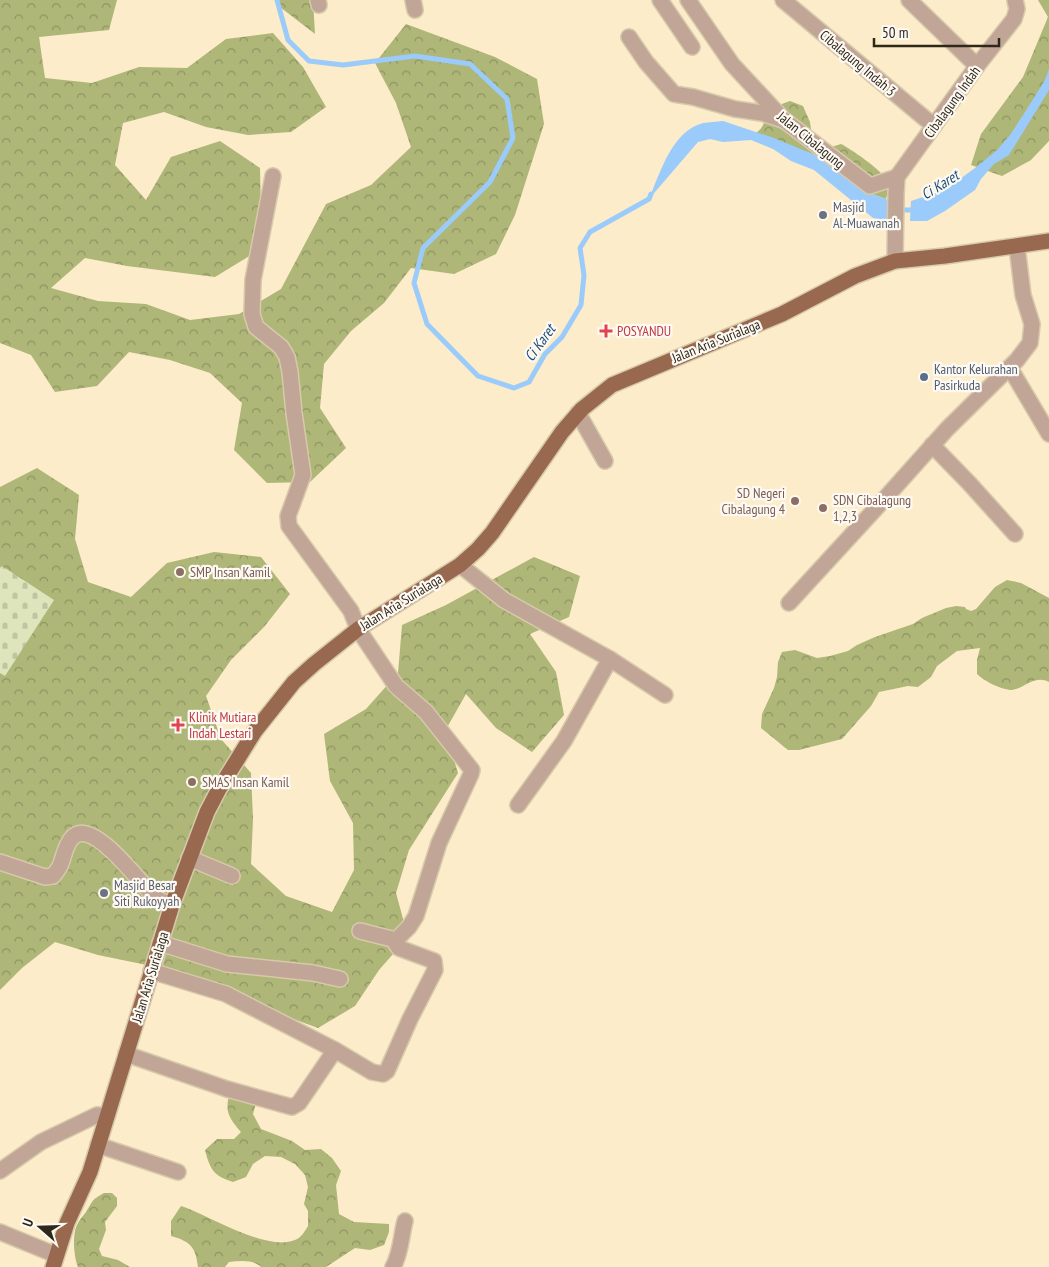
<svg xmlns="http://www.w3.org/2000/svg" width="1049" height="1267" font-family="'PT Sans Narrow',sans-serif">
<style>
.forest{fill:url(#forest-crowns)}
.cemetery{fill:url(#cemetery-stones)}
.water{fill:#9bcbfa}
.lines{fill:none;stroke-linecap:round;stroke-linejoin:round}
.stream{stroke:#9bcbfa;stroke-width:5}
.street-casing{stroke:#d7c9aa;stroke-width:18}
.primary-casing{stroke:#d7c9aa;stroke-width:18}
.street{stroke:#c1a697;stroke-width:15}
.primary{stroke:#98694f;stroke-width:15}
.worship-dot{fill:#6b7280;stroke:#fefaf3;stroke-width:2}
.health-dot{fill:#e0444e;stroke:#fefaf3;stroke-width:2}
.service-dot{fill:#5c6f8a;stroke:#fefaf3;stroke-width:2}
.education-dot{fill:#8d6e63;stroke:#fefaf3;stroke-width:2}
.labels{text-anchor:middle;stroke-width:4.5;stroke-linejoin:round;paint-order:stroke}
.street-label{font-size:14px;fill:#2e281b;stroke:#fefaf3}
.worship-label{font-size:14px;fill:#5b616d;stroke:#fefaf3;text-anchor:start}
.health-label{font-size:14px;fill:#be3a42;stroke:#fefaf3;text-anchor:start}
.service-label{font-size:14px;fill:#4e5e75;stroke:#fefaf3;text-anchor:start}
.education-label{font-size:14px;fill:#785e54;stroke:#fefaf3;text-anchor:start}
.water-label{font-size:15px;font-style:italic;fill:#1b4e7a;stroke:#fefaf3}
</style>
<defs>
<pattern id="forest-crowns" width="20" height="18" patternUnits="userSpaceOnUse" patternTransform="scale(1.25)"><rect width="20" height="18" fill="#aeb678"/><path d="M2 6a3 3 0 1 1 6 0M12 15a3 3 0 1 1 6 0" fill="none" stroke="#8e9462"/></pattern>
<pattern id="cemetery-stones" width="16" height="16" patternUnits="userSpaceOnUse" patternTransform="scale(1.25)"><rect width="16" height="16" fill="#dee5bc"/><path d="M2 7V4a2 2 0 0 1 4 0v3zM10 15v-3a2 2 0 0 1 4 0v3z" fill="#bfc4a1"/></pattern>
</defs>
<rect width="100%" height="100%" fill="#fcecc9"/>
<g class="forest">
<polygon points="0,0 117,0 109,30 39,37 45,78 92,83 139,67 187,68 226,39 273,33 303,67 326,107 291,132 248,135 206,127 164,112 123,123 115,165 146,200 171,157 220,141 260,168 261,213 251,255 215,277 127,266 85,258 51,288 98,301 146,304 190,320 239,314 281,289 326,204 371,185 411,147 396,103 375,63 406,24 495,57 537,79 544,124 515,215 496,254 454,274 411,268 384,303 351,331 324,364 320,408 346,448 310,482 267,483 234,450 242,403 210,373 170,360 129,352 97,386 55,392 31,355 0,343"/>
<polygon points="276,0 313,0 315,34 280,7"/>
<polygon points="1038,0 1049,0 1049,141 1031,160 1002,176 971,165 981,134 1023,77 1048,17"/>
<path d="M 790,101 L 803,106 L 810,122 L 812,137 L 828,148 L 841,144 C 851,149 880,169 886,179 C 889,184 888,193 886,199 L 863,191 L 815,155 L 756,133 C 763,128 763,124 767,117 C 771,108 781,104 790,101 Z"/>
<polygon points="37,468 79,495 75,539 88,582 131,597 167,563 214,552 261,557 290,594 264,627 231,660 206,696 221,739 251,773 253,819 251,864 286,896 332,912 354,870 353,823 330,781 324,734 366,709 398,673 402,625 446,605 534,557 580,576 569,617 530,634 556,672 564,715 532,752 496,728 466,694 445,731 458,773 409,850 396,893 408,937 379,970 355,1006 318,1028 142,964 98,955 55,942 22,968 0,990 0,487"/>
<path d="M 1007,580 L 1021,583 L 1049,598 L 1049,682 C 1035,674 1023,689 1012,690 C 1002,690 984,681 977,674 L 977,660 L 980,648 L 957,651 L 937,666 L 931,677 L 918,687 L 908,686 L 879,692 L 871,706 L 842,739 L 799,750 L 788,750 L 761,728 L 762,714 L 774,688 L 777,677 L 778,662 L 782,652 L 795,650 L 817,658 L 830,656 L 848,651 L 857,645 L 875,637 L 913,624 L 922,618 L 946,608 L 956,606 L 965,607 L 966,609 L 971,611 L 976,609 L 995,587 Z"/>
<path d="M 230,1093 L 257,1100 L 253,1114 L 261,1129 L 292,1141 L 305,1150 L 321,1149 L 332,1158 L 341,1171 L 336,1185 L 339,1214 L 354,1222 L 389,1224 L 389,1232 L 384,1245 L 370,1250 L 355,1248 L 326,1267 L 261,1267 C 252,1259 240,1261 229,1262 L 225,1267 L 198,1267 C 196,1247 190,1241 171,1236 L 171,1221 L 181,1206 C 211,1216 266,1252 295,1240 C 301,1238 305,1231 308,1226 L 308,1211 L 304,1204 L 308,1187 L 305,1175 L 295,1164 L 281,1157 L 265,1156 L 253,1164 L 246,1177 L 233,1182 C 214,1176 210,1170 205,1150 L 217,1139 L 234,1139 L 241,1132 C 229,1118 224,1111 230,1093 Z"/>
<path d="M 104,1193 L 112,1193 L 117,1198 L 117,1206 L 105,1222 L 106,1230 L 99,1249 L 102,1256 L 118,1260 L 130,1267 L 78,1267 C 74,1257 72,1235 77,1225 C 79,1220 83,1216 86,1212 C 93,1201 91,1200 104,1193 Z"/>
</g>
<polygon class="cemetery" points="2,566 54,600 5,676 0,673 0,568"/>
<g class="water">
<polygon points="1049,69 1049,90 1009,155 994,164 981,179 975,190 945,211 927,221 910,221 911,201 945,190 979,165 997,150 1010,135 1025,112 1045,80"/>
<path d="M 723,121 L 774,138 L 815,155 L 863,191 L 892,201 L 892,218 L 884,220 L 873,218 L 814,170 L 791,161 L 773,149 L 751,140 L 723,142 L 710,139 L 698,142 L 649,199 C 660,173 672,131 703,123 C 709,122 716,122 723,121 Z"/>
</g>
<g class="lines">
<g class="stream">
<polyline points="277,0 288,40 309,61 343,65 415,56 470,64 507,99 513,138 490,182 423,248 414,283 427,324 478,376 514,388 529,382 545,354 562,337 581,305 584,275 580,248 590,232 649,199 651,194"/>
<polyline points="896,210 915,210"/>
</g>
<g class="street-casing">
<g id="street">
<polyline points="318,0 319,5"/>
<polyline points="413,0 415,10"/>
<polyline points="660,0 692,47"/>
<polyline points="688,0 732,64 784,120 870,186 897,177 896,194 895,261"/>
<polyline points="783,0 934,126"/>
<polyline points="909,0 977,66"/>
<polyline points="629,37 646,62 674,94 693,97 735,109 762,113 783,120"/>
<polyline points="897,177 977,66 1014,19 1017,9 1015,0"/>
<polyline points="1010,368 1049,434"/>
<polyline points="578,413 605,461"/>
<polyline points="932,445 969,483 1015,534"/>
<polyline points="460,565 504,600 610,659 665,695"/>
<polyline points="789,603 879,505 947,429 1017,360 1030,343 1032,324 1023,295 1017,247"/>
<polyline points="518,805 564,741 610,659"/>
<polyline points="189,858 232,876"/>
<path d="M 0,862 L 45,877 L 53,876 C 55,873 58,870 60,866 C 64,857 65,845 72,838 C 92,815 142,886 155,897 C 160,901 167,903 172,905"/>
<polyline points="360,931 396,940"/>
<polyline points="160,943 227,964 313,973 340,979"/>
<polyline points="151,971 226,994 335,1050 372,1072 383,1074 387,1071 410,1019 435,970 434,961 399,948 396,944 396,940 409,927 416,916 439,843 471,774 472,770 468,765 426,712 396,686 358,629 351,611 289,526 288,516 303,475 294,413 290,372 287,357 281,347 256,327 252,314 253,280 273,176"/>
<polyline points="126,1054 227,1089 292,1107 299,1103 335,1050"/>
<polyline points="98,1145 178,1172"/>
<polyline points="0,1171 41,1142 97,1115 107,1116"/>
<polyline points="0,1232 56,1255"/>
<path d="M 393,1267 C 401,1253 401,1236 405,1221"/>
</g>
</g>
<g class="primary-casing">
<polyline id="primary" points="53,1267 67,1223 90,1172 172,905 207,812 219,789 255,731 294,682 314,664 358,629 460,565 478,549 492,533 562,432 582,409 612,385 782,314 855,276 895,261 945,256 1049,241"/>
</g>
<use href="#street" class="street"/>
<use href="#primary" class="primary"/>
</g>
<g class="worship-dot">
<circle cx="823" cy="215" r="5"/>
<circle cx="104" cy="893" r="5"/>
</g>
<g class="health-dot">
<path d="M603.5 323.5h5v5h5v5h-5v5h-5v-5h-5v-5h5z"/>
<path d="M175.5 717.5h5v5h5v5h-5v5h-5v-5h-5v-5h5z"/>
</g>
<circle class="service-dot" cx="924" cy="377" r="5"/>
<g class="education-dot">
<circle cx="795" cy="501" r="5"/>
<circle cx="823" cy="508" r="5"/>
<circle cx="180" cy="572" r="5"/>
<circle cx="192" cy="782" r="5"/>
</g>
<g class="labels">
<g class="street-label">
<text transform="translate(858 63) rotate(40)" y="5">Cibalagung Indah 3</text>
<text transform="translate(952 102) rotate(-54)" y="5">Cibalagung Indah</text>
<text transform="translate(811 140) rotate(39)" y="5">Jalan Cibalagung</text>
<text transform="translate(716 341) rotate(-22)" y="5">Jalan Aria Surialaga</text>
<text transform="translate(401 602) rotate(-32)" y="5">Jalan Aria Surialaga</text>
<text transform="translate(150 977) rotate(-73)" y="5">Jalan Aria Surialaga</text>
</g>
<g class="worship-label">
<text x="833" y="212">Masjid<tspan x="833" dy="16">Al-Muawanah</tspan></text>
<text x="114" y="890">Masjid Besar<tspan x="114" dy="16">Siti Rukoyyah</tspan></text>
</g>
<g class="health-label">
<text x="617" y="336">POSYANDU</text>
<text x="189" y="722">Klinik Mutiara<tspan x="189" dy="16">Indah Lestari</tspan></text>
</g>
<g class="service-label">
<text x="934" y="374">Kantor Kelurahan<tspan x="934" dy="16">Pasirkuda</tspan></text>
</g>
<g class="education-label">
<text x="785" y="498" text-anchor="end">SD Negeri<tspan x="785" dy="16">Cibalagung 4</tspan></text>
<text x="833" y="505">SDN Cibalagung<tspan x="833" dy="16">1,2,3</tspan></text>
<text x="190" y="577">SMP Insan Kamil</text>
<text x="202" y="787">SMAS Insan Kamil</text>
</g>
<g class="water-label">
<text transform="translate(940 185) rotate(-32)" y="5">Ci Karet</text>
<text transform="translate(540 343) rotate(-54)" y="5">Ci Karet</text>
</g>
</g>
<g transform="translate(40 1227) rotate(290)" stroke="#fefaf3" stroke-width="4" paint-order="stroke">
<path d="M0-4L9 19L0 12L-9 19Z" fill="#2e281b"/>
<text y="-8" font-size="14" font-weight="bold" text-anchor="middle" fill="#2e281b">U</text>
</g>
<path d="M874 38v8h125v-8" fill="none" stroke="#2e281b" stroke-width="2.5"/>
<text x="882" y="38" font-size="15" fill="#2e281b" stroke="#fefaf3" stroke-width="4" paint-order="stroke">50 m</text>
</svg>
